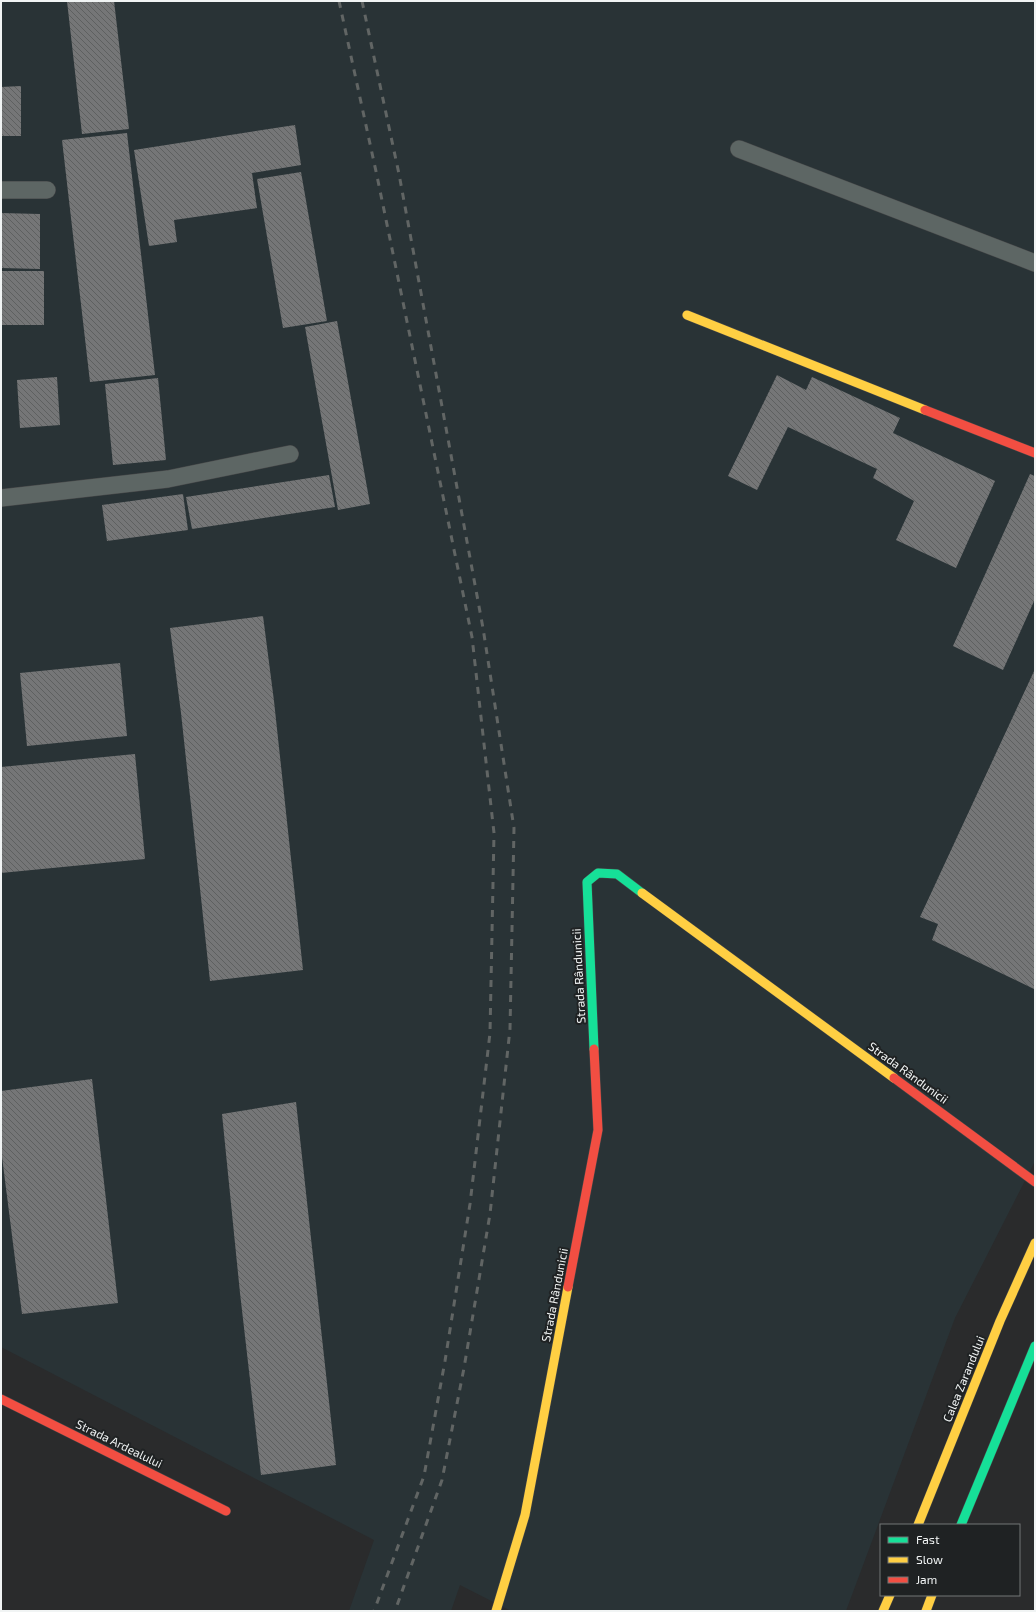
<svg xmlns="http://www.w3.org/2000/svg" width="1036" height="1612" font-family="'Exo 2',sans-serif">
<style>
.built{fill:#293336}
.building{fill:url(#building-back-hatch)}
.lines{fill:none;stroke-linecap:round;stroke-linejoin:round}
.lane-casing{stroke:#464748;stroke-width:18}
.fast-casing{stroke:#464748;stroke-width:10}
.slow-casing{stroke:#464748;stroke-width:10}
.jam-casing{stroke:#464748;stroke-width:10}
.lane{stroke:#5d6664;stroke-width:17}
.fast{stroke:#16e098;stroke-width:9}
.slow{stroke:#ffcf43;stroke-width:9}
.jam{stroke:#f24e42;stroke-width:9}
.rail{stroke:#616564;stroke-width:3;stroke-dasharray:7 7;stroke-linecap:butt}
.labels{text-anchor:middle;stroke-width:4;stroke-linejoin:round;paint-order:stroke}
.street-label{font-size:12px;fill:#f1f4f4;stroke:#1f2223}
</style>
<defs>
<pattern id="building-back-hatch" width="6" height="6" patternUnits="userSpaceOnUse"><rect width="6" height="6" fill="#757677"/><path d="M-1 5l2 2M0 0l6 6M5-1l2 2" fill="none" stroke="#5e6060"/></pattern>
</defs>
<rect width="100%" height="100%" fill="#2a2b2c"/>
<polygon class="built" points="1,1 1035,1 1035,1161 955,1318 846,1611 511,1611 460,1585 451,1611 349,1611 374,1540 1,1347"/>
<g class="building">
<polygon points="67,1 114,1 129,129 82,134"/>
<polygon points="21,86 21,136 1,136 1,87"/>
<polygon points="295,125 301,165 252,173 257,208 174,220 177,242 149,246 134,150"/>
<polygon points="127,133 155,375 90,382 62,140"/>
<polygon points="301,172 327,321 283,328 257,179"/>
<polygon points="1,213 40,214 40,269 1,268"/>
<rect x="1" y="271" width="43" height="54"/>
<polygon points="337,321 370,504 338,510 305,327"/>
<polygon points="777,375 806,390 812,377 900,418 893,433 995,481 956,568 896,540 914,501 873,478 877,469 788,427 757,490 728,476"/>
<polygon points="57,377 60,425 20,428 17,380"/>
<polygon points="158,378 166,460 113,465 105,384"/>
<polygon points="1030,474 1035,476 1035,599 1003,670 953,646"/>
<polygon points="329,475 335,507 192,529 186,497"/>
<polygon points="183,494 188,530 107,541 102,505"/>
<polygon points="263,616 274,701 303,970 210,981 181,713 170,628"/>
<polygon points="120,663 127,736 27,746 20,673"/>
<polygon points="1035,669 1035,987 1034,989 932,940 938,924 920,917"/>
<polygon points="135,754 145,859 1,873 1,767"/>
<polygon points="92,1079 118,1303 22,1314 1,1149 1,1091"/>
<polygon points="296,1102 336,1465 261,1475 240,1293 222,1114"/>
</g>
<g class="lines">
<g class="lane-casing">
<g id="lane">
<polyline points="739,149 1035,263"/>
<polyline points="1,190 47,190"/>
<polyline points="1,498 168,479 290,454"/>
</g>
</g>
<g class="fast-casing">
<g id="fast">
<polyline points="594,1049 587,882 598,873 617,874 642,893"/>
<polyline points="961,1525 1035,1346"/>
</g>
</g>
<g class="slow-casing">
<g id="slow">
<polyline points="687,315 925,410"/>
<polyline points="642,893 894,1078"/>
<polyline points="918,1525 1000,1321 1035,1243"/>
<polyline points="496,1611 525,1515 568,1287"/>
<polyline points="883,1611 890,1595"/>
<polyline points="926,1611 932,1595"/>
</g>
</g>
<g class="jam-casing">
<g id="jam">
<polyline points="925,410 1035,453"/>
<polyline points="894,1078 1035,1182"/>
<polyline points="568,1287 598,1130 594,1049"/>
<polyline points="1,1399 226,1511"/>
</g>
</g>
<use href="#lane" class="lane"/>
<use href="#fast" class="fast"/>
<use href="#slow" class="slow"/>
<use href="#jam" class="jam"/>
<g class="rail">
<polyline points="339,1 377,176 472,637 494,833 490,1033 470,1204 445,1361 424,1476 374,1611"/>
<polyline points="362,1 399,174 483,628 514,828 510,1029 490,1214 464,1368 442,1480 395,1611"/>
</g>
</g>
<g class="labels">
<g class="street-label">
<text transform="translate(579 976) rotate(-93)" y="4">Strada Rândunicii</text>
<text transform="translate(908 1073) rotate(36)" y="4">Strada Rândunicii</text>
<text transform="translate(555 1295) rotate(-79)" y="4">Strada Rândunicii</text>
<text transform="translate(964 1379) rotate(-68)" y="4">Calea Zarandului</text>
<text transform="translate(119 1444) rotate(26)" y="4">Strada Ardealului</text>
</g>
</g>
<rect width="1036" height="1612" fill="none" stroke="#f1f4f4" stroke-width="4"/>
<rect x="880" y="1524" width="140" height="72" fill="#1f2223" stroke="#737677"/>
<rect x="888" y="1537" width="20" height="6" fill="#16e098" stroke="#737677"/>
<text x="916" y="1544" font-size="12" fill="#f1f4f4">Fast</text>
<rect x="888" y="1557" width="20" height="6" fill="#ffcf43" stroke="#737677"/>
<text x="916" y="1564" font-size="12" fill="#f1f4f4">Slow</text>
<rect x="888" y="1577" width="20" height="6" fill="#f24e42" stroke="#737677"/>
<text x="916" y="1584" font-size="12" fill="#f1f4f4">Jam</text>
</svg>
